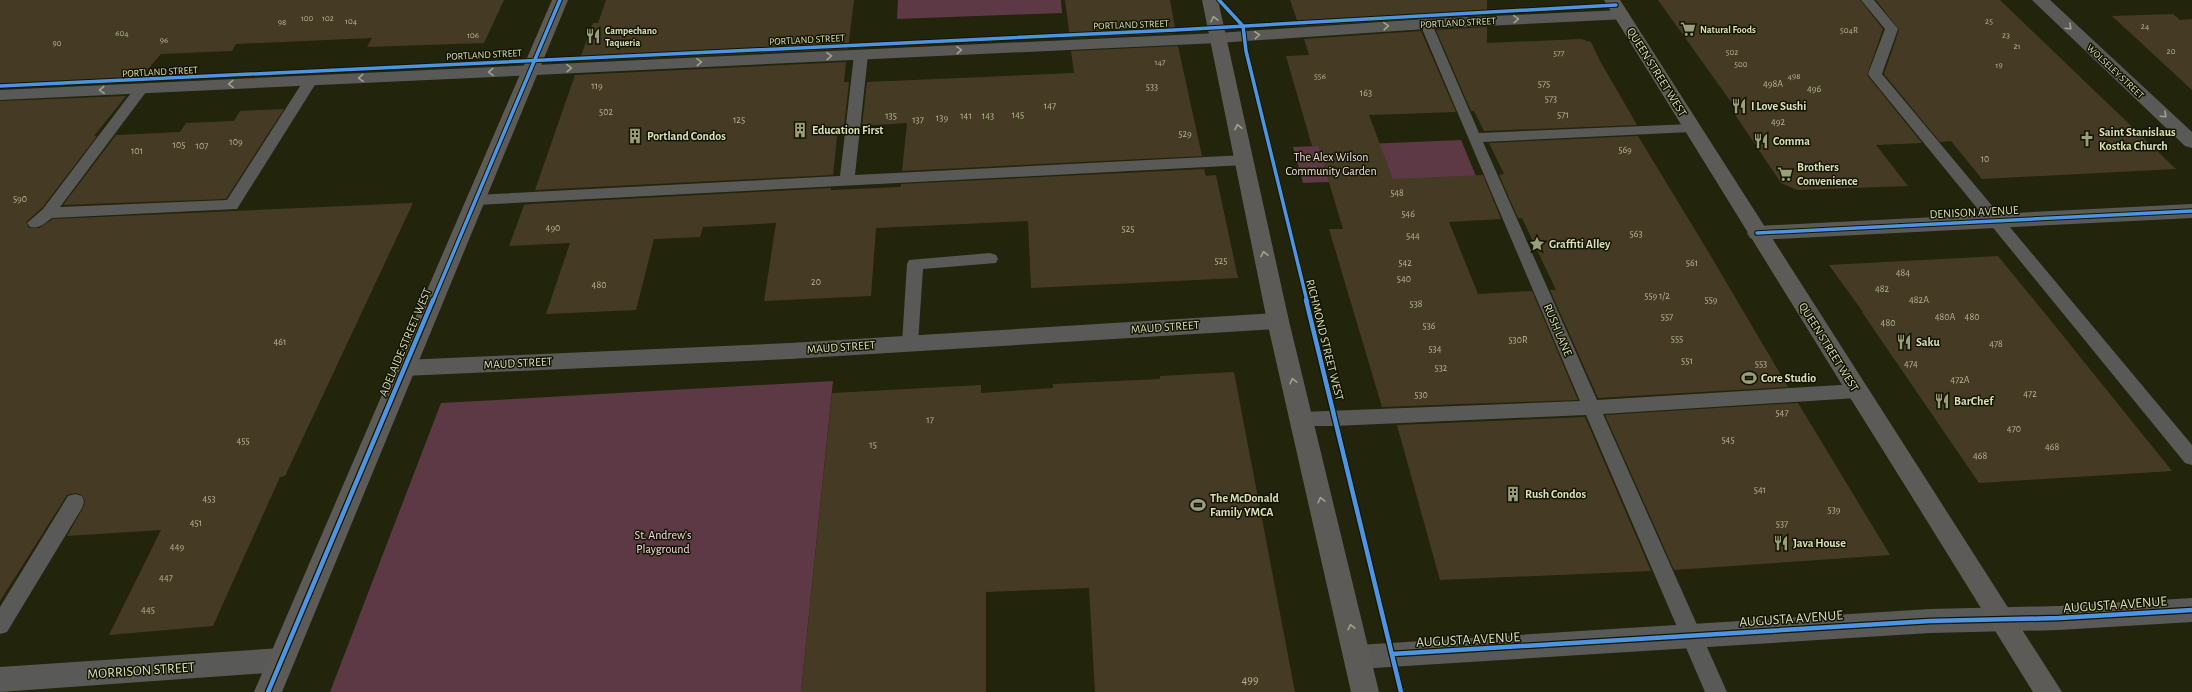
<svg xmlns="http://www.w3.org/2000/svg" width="2192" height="692" font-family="'Alegreya Sans',sans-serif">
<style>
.green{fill:#5d3845}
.building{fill:#453b25}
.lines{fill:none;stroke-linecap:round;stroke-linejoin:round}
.lane{fill:#595a57;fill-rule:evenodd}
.street{fill:#595a57;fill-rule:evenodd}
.secondary{fill:#5c5b57;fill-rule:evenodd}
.tram{stroke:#5d5d53;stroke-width:1}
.cycleway-far1-casing{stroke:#141500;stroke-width:5.5}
.cycleway-casing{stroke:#141500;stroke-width:7}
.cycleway-far1{stroke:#4d94e3;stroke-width:3.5}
.cycleway{stroke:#4d94e3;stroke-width:4.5}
.oneway{stroke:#a1a48c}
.oneway2{stroke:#a0a38c}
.labels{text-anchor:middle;stroke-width:3;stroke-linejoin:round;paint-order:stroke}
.far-number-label{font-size:9px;fill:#b5b692}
.far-street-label{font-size:10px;fill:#dadfb7;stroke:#141500}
.far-poi-label{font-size:10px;font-weight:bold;fill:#dadfb7;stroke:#141500;text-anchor:start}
.number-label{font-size:10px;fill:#b5b692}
.street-label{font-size:12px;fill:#dadfb7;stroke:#141500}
.poi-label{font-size:12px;font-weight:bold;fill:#dadfb7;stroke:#141500;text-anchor:start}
.park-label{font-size:12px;fill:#f2dce4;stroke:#141500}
.near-number-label{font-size:12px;fill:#b5b692}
.near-street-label{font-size:14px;fill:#dadfb7;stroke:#141500}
</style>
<rect width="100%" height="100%" fill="#22240c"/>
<g class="green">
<polygon points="898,0 1061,0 1062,13 897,19"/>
<polygon points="1461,140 1476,176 1303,183 1293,147"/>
<polygon points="833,381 801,692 330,692 441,403"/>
</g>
<g class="building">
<polygon points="0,0 504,0 484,43 367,47 372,38 236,44 232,51 161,54 137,82 0,88"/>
<polygon points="606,0 854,0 848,49 579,61 593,23 598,23"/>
<polygon points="1065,0 1170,0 1176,33 1070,38"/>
<polygon points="1290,0 1487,0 1487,15 1299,26"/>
<polygon points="1658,0 1860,0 1883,29 1867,75 1922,143 1876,145 1908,186 1797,190 1781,183 1734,113 1739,113"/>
<polygon points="1876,0 2000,0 2176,169 1982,179 1951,141 1940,142 1884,74 1899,30"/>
<polygon points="2173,14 2180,20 2192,19 2192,90 2112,16"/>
<polygon points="1487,27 1487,43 1581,39 1591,42 1600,61 1637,125 1484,131 1474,111 1471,111 1436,30"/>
<polygon points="1421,31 1456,112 1369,115 1393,179 1483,175 1501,219 1449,222 1478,294 1532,291 1578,400 1382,407 1329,229 1343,229 1318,146 1312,146 1286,56 1309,55 1304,39"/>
<polygon points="1178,46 1202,156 902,171 907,123 862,126 867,82 1074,73 1071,51"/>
<polygon points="846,62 844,82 849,82 844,127 838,127 833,175 535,190 575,75"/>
<polygon points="126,96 94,136 97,136 42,208 26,222 29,228 39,228 53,219 413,203 285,476 280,477 213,626 109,635 161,530 67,536 83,508 85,502 82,495 75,493 67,495 0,601 0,101"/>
<polygon points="284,109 226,199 63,205 116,135 180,132 186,123 234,121 240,111"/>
<polygon points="1638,136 1706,248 1788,387 1598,398 1550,290 1556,290 1522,218 1518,218 1499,175 1504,174 1489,143"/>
<polygon points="1204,169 1206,176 1216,175 1238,278 1031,288 1028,221 876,228 871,296 764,301 776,223 703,227 700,237 654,239 636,310 546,314 570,243 509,246 524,205 530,204 831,188 831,190 901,187 901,184"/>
<polygon points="1998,256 2039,306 2172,471 1979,483 1862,312 1863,312 1829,265"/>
<polygon points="1234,372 1295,692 1095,692 1089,588 986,592 986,692 801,692 832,393 981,385 981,393 1053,388 1053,384 1160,379 1160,376"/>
<polygon points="1798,403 1890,555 1674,570 1605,415"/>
<polygon points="1585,417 1651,571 1440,580 1397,425"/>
</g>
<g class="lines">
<g class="lane">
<polygon points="1861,0 1874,0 1898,29 1882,74 2192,445 2192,465 2185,463 1870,77 1868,74 1885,29"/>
<polygon points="1426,20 1432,24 1479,133 1691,124 1696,125 1698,128 1696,131 1691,132 1483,142 1597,400 1857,384 1863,386 1866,391 1863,396 1857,398 1603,414 1727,692 1705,692 1586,415 1334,426 1302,426 1296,424 1293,419 1296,414 1302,412 1580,401 1420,24"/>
<polygon points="861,51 868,55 855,175 1245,155 1250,157 1252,160 1250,163 1245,165 476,205 471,204 468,200 471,196 476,195 840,176 854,55"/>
<path d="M 311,76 L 318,80 L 237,209 L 52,218 C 44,224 39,229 30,227 L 27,223 L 43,209 L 137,85 L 142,84 L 149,88 L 60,207 L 227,200 L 304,80 Z"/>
<polygon points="990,253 996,255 998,259 996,263 923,269 918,343 916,347 910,349 904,347 902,343 907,264 909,260"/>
<polygon points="75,494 82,496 84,502 82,508 7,632 0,634 0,607 68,496"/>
</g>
<g class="street">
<polygon points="2032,0 2050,0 2192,132 2192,148 2185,146"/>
<polygon points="1621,10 1627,11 1629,15 1627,19 1426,29 1218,43 0,100 0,90 1218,33 1426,19"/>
<polygon points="2192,204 2192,218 1757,240 1750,238 1747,233 1750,228 1757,226"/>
<polygon points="1278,313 1286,315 1289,321 1286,327 1278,329 790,359 404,376 396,374 393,368 396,362 404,360 790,343"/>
<polygon points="2192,598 2192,622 2059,630 1930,633 1358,669 1348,666 1344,657 1348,648 1358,645 1930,609 2059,606"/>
<polygon points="281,648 291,651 295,660 291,669 281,672 0,692 0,667"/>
</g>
<g class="secondary">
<polygon points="552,0 568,0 282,692 254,692"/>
<polygon points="1202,0 1218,0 1289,321 1379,692 1351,692 1267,321"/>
<polygon points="1604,0 1620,0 2062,692 2033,692"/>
</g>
<g class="tram">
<polyline points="1605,0 1847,392 2036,692"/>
<polyline points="1619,0 2060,692"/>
</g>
<g class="cycleway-far1-casing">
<g id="cycleway-far1">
<polyline points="1219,0 1243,26 1246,51 1307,301"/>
<polyline points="0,86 1175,30 1616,5"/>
<polyline points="1757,233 2192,211"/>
<polyline points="433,301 560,0"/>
</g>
</g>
<g class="cycleway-casing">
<g id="cycleway">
<polyline points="1306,300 1401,692"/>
<polyline points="1392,654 1930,621 2059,618 2192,610"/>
<polyline points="268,692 433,300"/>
</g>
</g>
<use href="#cycleway-far1" class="cycleway-far1"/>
<use href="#cycleway" class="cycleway"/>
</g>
<defs><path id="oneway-chevron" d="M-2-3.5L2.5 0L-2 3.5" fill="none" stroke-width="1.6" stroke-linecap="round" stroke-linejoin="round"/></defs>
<g class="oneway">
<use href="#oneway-chevron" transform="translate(1214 19) rotate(-103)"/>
<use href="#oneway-chevron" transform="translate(1238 127) rotate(-102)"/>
<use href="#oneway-chevron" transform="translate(1264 254) rotate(-102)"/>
<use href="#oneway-chevron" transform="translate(1293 381) rotate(-104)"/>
<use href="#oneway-chevron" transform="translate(1321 500) rotate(-103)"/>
<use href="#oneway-chevron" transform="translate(1351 627) rotate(-103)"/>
</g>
<g class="oneway2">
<use href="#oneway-chevron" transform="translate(1516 19) rotate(-3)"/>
<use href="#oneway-chevron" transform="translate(1386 26) rotate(-4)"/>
<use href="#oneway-chevron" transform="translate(2069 27) rotate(43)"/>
<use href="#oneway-chevron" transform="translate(1257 35) rotate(-5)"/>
<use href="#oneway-chevron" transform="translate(959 50) rotate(-3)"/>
<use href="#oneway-chevron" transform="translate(829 56) rotate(-3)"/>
<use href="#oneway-chevron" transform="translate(699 62) rotate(-3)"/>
<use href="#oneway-chevron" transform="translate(569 68) rotate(-3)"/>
<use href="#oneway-chevron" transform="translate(491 72) rotate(177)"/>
<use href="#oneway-chevron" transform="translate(361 78) rotate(177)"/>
<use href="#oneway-chevron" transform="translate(231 84) rotate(177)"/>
<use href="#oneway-chevron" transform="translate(102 90) rotate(177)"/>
<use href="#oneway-chevron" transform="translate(2164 115) rotate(43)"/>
</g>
<defs>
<g id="supermarket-bare" transform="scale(1.2)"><path d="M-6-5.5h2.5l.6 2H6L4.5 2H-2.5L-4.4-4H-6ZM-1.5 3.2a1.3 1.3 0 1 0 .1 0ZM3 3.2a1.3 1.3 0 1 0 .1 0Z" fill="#9a9e7b" stroke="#141500" stroke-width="2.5" paint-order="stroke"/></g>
<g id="restaurant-bare" transform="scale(1.2)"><path d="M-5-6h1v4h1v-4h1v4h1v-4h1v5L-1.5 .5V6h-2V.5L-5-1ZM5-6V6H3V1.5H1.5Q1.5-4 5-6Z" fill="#9a9e7b" stroke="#141500" stroke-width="2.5" paint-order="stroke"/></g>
<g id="building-bare" transform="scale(1.2)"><path d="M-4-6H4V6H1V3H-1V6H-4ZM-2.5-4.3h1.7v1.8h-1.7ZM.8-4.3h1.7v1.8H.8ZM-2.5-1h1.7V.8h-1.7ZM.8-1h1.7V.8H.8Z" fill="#9a9e7b" stroke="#141500" stroke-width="2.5" paint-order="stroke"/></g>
<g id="church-bare" transform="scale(1.2)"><path d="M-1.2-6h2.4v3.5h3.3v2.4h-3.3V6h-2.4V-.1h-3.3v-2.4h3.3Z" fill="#9a9e7b" stroke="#141500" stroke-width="2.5" paint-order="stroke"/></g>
<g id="sight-bare" transform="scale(1.2)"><path d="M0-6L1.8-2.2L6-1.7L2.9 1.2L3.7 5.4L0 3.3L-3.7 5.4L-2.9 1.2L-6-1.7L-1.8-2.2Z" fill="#9a9e7b" stroke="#141500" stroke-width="2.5" paint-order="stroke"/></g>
<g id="stadium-bare" transform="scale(1.2)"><path d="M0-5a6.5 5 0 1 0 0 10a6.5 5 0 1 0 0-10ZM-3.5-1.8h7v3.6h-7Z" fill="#9a9e7b" stroke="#141500" stroke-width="2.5" paint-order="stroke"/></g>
</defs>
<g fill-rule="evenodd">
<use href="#supermarket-bare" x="1688" y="29"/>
<use href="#restaurant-bare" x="593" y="36"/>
<use href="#restaurant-bare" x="1739" y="106"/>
<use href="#building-bare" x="800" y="130"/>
<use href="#building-bare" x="635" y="136"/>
<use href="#church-bare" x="2087" y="139"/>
<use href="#restaurant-bare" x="1761" y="141"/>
<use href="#supermarket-bare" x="1785" y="174"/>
<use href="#sight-bare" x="1537" y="244"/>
<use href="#restaurant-bare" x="1904" y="342"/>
<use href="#stadium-bare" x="1749" y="378"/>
<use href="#restaurant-bare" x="1942" y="401"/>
<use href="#building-bare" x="1513" y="494"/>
<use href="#stadium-bare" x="1198" y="505"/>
<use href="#restaurant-bare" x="1781" y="543"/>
</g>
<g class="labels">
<g class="far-number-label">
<text x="307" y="21">100</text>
<text x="328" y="21">102</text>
<text x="351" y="24">104</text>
<text x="1989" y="24">25</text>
<text x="282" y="25">98</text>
<text x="2145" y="29">24</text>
<text x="1849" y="33">504R</text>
<text x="122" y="36">604</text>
<text x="473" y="38">106</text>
<text x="2006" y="38">23</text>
<text x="164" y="43">96</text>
<text x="57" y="46">90</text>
<text x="2017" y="49">21</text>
<text x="2171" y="54">20</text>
<text x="1732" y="55">502</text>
<text x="1559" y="56">577</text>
<text x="1160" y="65">147</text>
<text x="1741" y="67">500</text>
<text x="1999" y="68">19</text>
<text x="1320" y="79">556</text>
<text x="1794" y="79">498</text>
</g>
<g class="far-street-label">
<text transform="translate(1458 22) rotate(-3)" y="4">PORTLAND STREET</text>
<text transform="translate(1131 24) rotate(-2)" y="4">PORTLAND STREET</text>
<text transform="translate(807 39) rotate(-3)" y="4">PORTLAND STREET</text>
<text transform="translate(484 54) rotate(-3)" y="4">PORTLAND STREET</text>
<text transform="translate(160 71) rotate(-3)" y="4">PORTLAND STREET</text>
<text transform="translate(2116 71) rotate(43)" y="4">WOLSELEY STREET</text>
</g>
<g class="far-poi-label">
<text x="1700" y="33">Natural Foods</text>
<text x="605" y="34">Campechano<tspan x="605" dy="12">Taqueria</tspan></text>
</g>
<g class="number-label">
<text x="1544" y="87">575</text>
<text x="1773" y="87">498A</text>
<text x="597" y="89">119</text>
<text x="1152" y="90">533</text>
<text x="1814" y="92">496</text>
<text x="1366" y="96">163</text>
<text x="1551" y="102">573</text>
<text x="1050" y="109">147</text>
<text x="606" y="115">502</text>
<text x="1018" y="118">145</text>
<text x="1563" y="118">571</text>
<text x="891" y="119">135</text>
<text x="966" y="119">141</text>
<text x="988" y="119">143</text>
<text x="942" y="121">139</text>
<text x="739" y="123">125</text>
<text x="918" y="123">137</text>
<text x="1778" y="125">492</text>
<text x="1185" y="137">529</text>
<text x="236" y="145">109</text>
<text x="179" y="148">105</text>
<text x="202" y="149">107</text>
<text x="1625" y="153">569</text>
<text x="137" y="154">101</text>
<text x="1985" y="162">10</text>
<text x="1397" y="196">548</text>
<text x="20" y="202">590</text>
<text x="1408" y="217">546</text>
<text x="553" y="231">490</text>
<text x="1128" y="232">525</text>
<text x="1636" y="237">563</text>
<text x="1413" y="239">544</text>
<text x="1221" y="264">525</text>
<text x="1405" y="266">542</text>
<text x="1692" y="266">561</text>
<text x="1903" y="276">484</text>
<text x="1404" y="282">540</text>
<text x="816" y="285">20</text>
<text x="599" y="288">480</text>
<text x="1882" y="292">482</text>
<text x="1657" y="299">559 1/2</text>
<text x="1711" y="303">559</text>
<text x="1919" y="303">482A</text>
<text x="1416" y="307">538</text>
<text x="1667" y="320">557</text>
<text x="1945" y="320">480A</text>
<text x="1972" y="320">480</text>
<text x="1888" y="326">480</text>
<text x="1429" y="329">536</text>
<text x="1677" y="342">555</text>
<text x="1518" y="343">530R</text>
<text x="280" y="345">461</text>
<text x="1996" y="347">478</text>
<text x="1435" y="352">534</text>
<text x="1687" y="364">551</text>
<text x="1761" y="367">553</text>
<text x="1911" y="367">474</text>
<text x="1441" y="371">532</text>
<text x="1960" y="383">472A</text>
<text x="2030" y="397">472</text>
<text x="1421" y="398">530</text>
<text x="1782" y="416">547</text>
<text x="930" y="423">17</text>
<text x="2014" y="432">470</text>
<text x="1728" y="443">545</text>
<text x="243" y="444">455</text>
<text x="873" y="448">15</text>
<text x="2052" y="450">468</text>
<text x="1980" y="459">468</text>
<text x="1760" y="493">541</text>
<text x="209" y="502">453</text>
<text x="1834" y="513">539</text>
<text x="196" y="526">451</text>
<text x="1782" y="527">537</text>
<text x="177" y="550">449</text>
<text x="166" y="581">447</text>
<text x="148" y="613">445</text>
</g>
<g class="street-label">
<text transform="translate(1657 72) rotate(58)" y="4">QUEEN STREET WEST</text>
<text transform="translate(1974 212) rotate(-3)" y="4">DENISON AVENUE</text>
<text transform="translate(1165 327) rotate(-4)" y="4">MAUD STREET</text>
<text transform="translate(1558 330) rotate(67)" y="4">RUSH LANE</text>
<text transform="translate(1325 340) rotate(76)" y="4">RICHMOND STREET WEST</text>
<text transform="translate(405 342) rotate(-67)" y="4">ADELAIDE STREET WEST</text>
<text transform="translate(841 347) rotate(-4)" y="4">MAUD STREET</text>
<text transform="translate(1829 347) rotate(58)" y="4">QUEEN STREET WEST</text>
<text transform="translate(518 363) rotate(-3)" y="4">MAUD STREET</text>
</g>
<g class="poi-label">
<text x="1751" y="110">I Love Sushi</text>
<text x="812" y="134">Education First</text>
<text x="2099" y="136">Saint Stanislaus<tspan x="2099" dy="14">Kostka Church</tspan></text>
<text x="647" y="140">Portland Condos</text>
<text x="1773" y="145">Comma</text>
<text x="1797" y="171">Brothers<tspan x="1797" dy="14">Convenience</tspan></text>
<text x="1549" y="248">Graffiti Alley</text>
<text x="1916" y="346">Saku</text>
<text x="1761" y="382">Core Studio</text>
<text x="1954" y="405">BarChef</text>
<text x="1525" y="498">Rush Condos</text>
<text x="1210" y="502">The McDonald<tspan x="1210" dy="14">Family YMCA</tspan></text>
<text x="1793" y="547">Java House</text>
</g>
<g class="park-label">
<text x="1331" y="161">The Alex Wilson<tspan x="1331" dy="14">Community Garden</tspan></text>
<text x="663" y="539">St. Andrew's<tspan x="663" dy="14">Playground</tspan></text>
</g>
<g class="near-number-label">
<text x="1250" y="684">499</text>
</g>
<g class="near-street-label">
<text transform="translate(2115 604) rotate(-4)" y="5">AUGUSTA AVENUE</text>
<text transform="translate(1791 618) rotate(-4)" y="5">AUGUSTA AVENUE</text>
<text transform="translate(1468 639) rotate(-3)" y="5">AUGUSTA AVENUE</text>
<text transform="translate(141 670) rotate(-4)" y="5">MORRISON STREET</text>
</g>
</g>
</svg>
